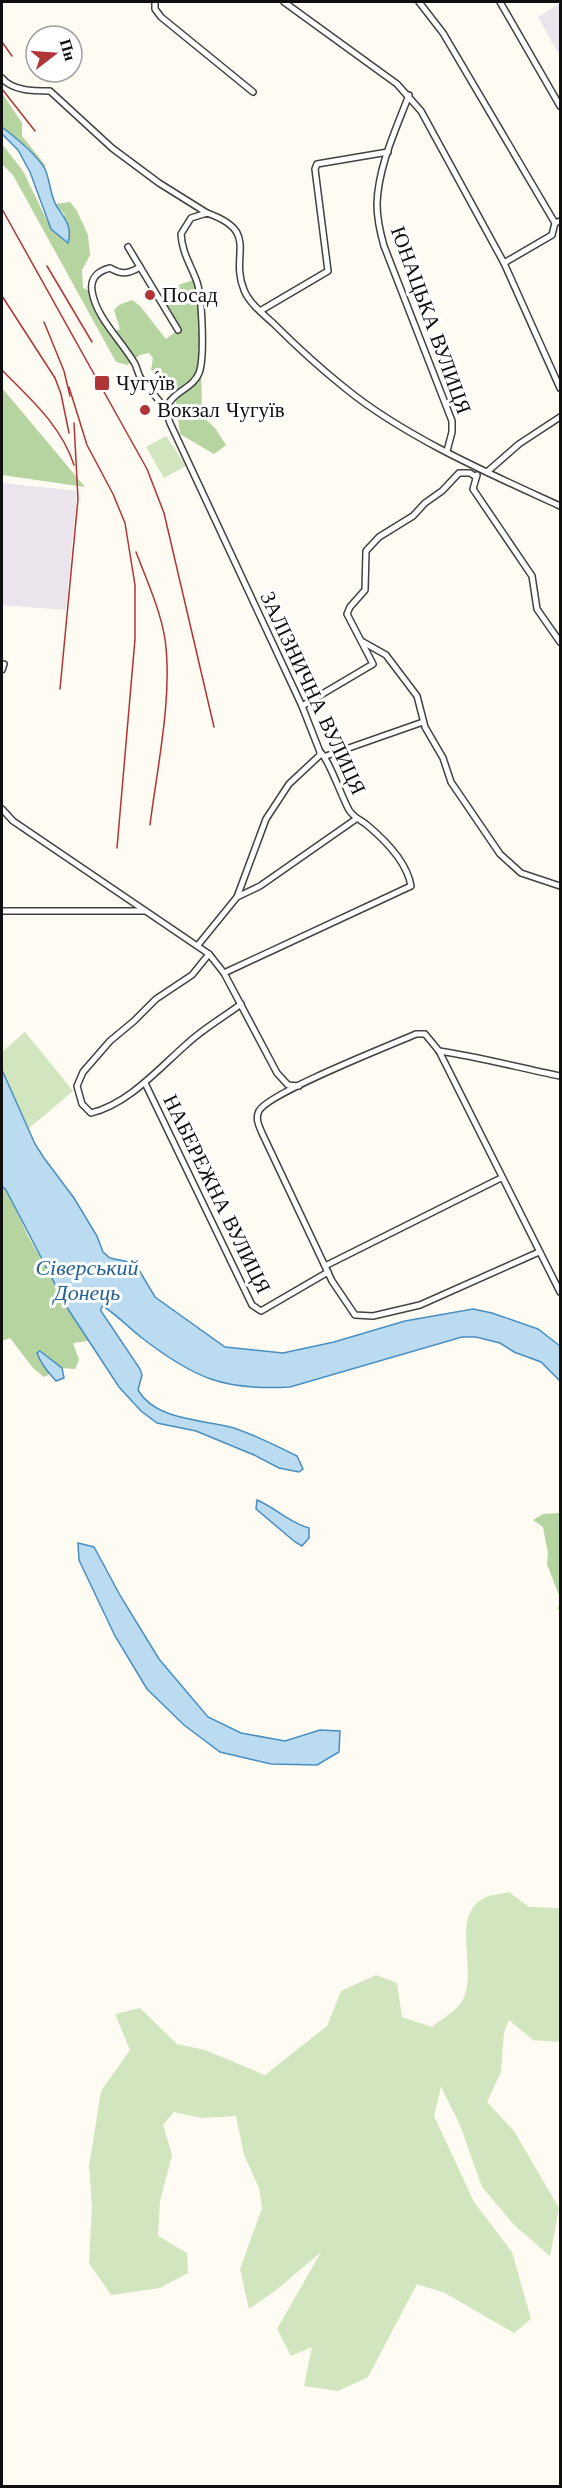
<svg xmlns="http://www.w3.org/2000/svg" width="562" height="2488" font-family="'Libre Baskerville',serif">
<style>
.industrial{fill:#ebe4ec}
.green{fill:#d1e5be}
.forest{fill:#b6d49f}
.water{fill:#bbdbf0;stroke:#498ec0;stroke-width:1.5}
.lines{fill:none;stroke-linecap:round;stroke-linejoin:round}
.minor-casing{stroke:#424242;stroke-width:8}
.minor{stroke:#fff;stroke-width:5}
.rail{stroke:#b13437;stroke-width:1.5}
.poi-dot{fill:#b13437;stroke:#fff;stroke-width:2}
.labels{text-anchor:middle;stroke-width:6;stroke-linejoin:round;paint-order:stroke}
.poi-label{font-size:21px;fill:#0f0f0f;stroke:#fff;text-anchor:start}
.street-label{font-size:21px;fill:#0f0f0f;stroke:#fff}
.water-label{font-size:22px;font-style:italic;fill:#246194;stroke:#fff}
</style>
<rect width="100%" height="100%" fill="#fefbf2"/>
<g class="industrial">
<polygon points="560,3 560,56 538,17"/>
<polygon points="2,483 77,491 66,610 2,605"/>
</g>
<g class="green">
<polygon points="166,436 186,466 164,478 146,447"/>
<polygon points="25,1032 73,1091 2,1151 2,1052"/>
<path d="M 509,1892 L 529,1907 L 558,1908 L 560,1910 L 560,2038 L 558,2042 L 533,2040 L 509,2020 L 504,2032 L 501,2072 L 487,2102 L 514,2131 L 559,2208 L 550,2256 L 514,2225 L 482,2187 L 460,2125 L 441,2087 L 434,2116 L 474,2202 L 512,2252 L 531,2319 L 514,2333 L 445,2293 L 417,2284 L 368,2377 L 338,2391 L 304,2386 L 312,2347 L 291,2356 L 277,2329 L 321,2252 L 275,2291 L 249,2309 L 240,2269 L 262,2208 L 259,2188 L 244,2155 L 236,2116 L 201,2118 L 174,2112 L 163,2125 L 172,2155 L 160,2201 L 158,2236 L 187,2253 L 188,2273 L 160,2288 L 111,2295 L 89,2263 L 92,2206 L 89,2166 L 101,2091 L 130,2050 L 115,2014 L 140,2008 L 177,2044 L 205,2050 L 265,2075 L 327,2026 L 341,1991 L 376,1975 L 397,1983 L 402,2017 L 432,2027 C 440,2020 455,2012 461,2003 C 481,1973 447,1915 486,1897 C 493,1894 502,1894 509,1892 Z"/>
</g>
<g class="forest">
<polygon points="2,93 22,123 22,136 46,166 44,168 18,140 2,127"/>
<polygon points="2,144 23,171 51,229 65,215 55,204 70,202 77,211 88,235 90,255 82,270 83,288 92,292 113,332 120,329 114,310 119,305 132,300 140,306 166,339 178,330 161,301 167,289 196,279 200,308 202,416 215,428 226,445 214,454 180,434 175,394 151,370 153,358 149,353 140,355 127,365 116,362 13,175 2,164"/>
<polygon points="2,388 85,487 2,475"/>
<polygon points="2,1186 6,1190 29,1238 88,1341 73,1343 79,1360 75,1369 62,1368 41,1351 40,1361 50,1374 44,1377 33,1368 10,1338 2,1341"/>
<polygon points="560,1513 560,1612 558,1609 560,1598 547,1564 548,1553 543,1527 533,1520 543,1514"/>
</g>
<g class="water">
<path d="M 2,127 C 15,137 37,155 45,169 C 50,180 50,194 56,205 C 64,218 73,226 68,243 L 51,229 L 30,172 L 18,150 L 2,134 Z"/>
<path d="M 2,1070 L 35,1144 L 44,1158 L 74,1198 L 97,1236 L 103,1252 L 110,1258 L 129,1262 L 139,1270 L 155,1297 L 225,1347 L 283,1353 L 334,1342 L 405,1321 L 473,1309 L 492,1313 L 538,1329 L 560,1346 L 560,1381 L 541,1362 L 514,1352 L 500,1343 L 476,1337 L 462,1337 L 290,1387 C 224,1391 194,1378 142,1338 C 129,1328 117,1315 103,1306 L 101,1308 L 101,1311 L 140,1369 L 142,1375 L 138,1390 C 156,1421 202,1419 234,1428 C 255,1435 277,1446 297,1456 L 303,1469 L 299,1472 L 279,1468 L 254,1455 L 196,1431 L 157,1423 L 141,1411 L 119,1387 L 68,1309 L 6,1190 L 2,1186 Z"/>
<path d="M 40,1351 L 62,1368 L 64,1378 L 56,1381 C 48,1372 41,1364 37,1353 Z"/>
<path d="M 257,1500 C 276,1508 290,1523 309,1528 L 309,1538 L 302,1546 L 295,1542 L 256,1509 Z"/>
<polygon points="78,1543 94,1547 121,1597 159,1659 208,1717 241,1733 285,1741 320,1730 340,1731 339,1752 317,1765 271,1764 220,1752 184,1725 147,1689 115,1636 79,1560"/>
</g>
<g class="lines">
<g class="minor-casing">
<g id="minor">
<polyline points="155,2 155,9 161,17 253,92"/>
<polyline points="284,2 397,84 421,111 504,263 560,388"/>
<polyline points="419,2 443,33 555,223"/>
<polyline points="500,2 560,106"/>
<path d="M 2,78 C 12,91 34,91 50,91 L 112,148 L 159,183 L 207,213"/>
<path d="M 409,95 C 396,129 378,167 377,204 C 377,218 380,232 384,246 L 452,421 L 452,432 L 447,451"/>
<polyline points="128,247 178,330"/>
<polyline points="504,263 552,235 555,223 560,221"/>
<path d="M 140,267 C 128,274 122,275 110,268 C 98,271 90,278 92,291 C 96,318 122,341 135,364 C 137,368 138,373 140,377 C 151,394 165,402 170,423 L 302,706 L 320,752 C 328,757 342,798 349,810 C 354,818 361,820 367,825 C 385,840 407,862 411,886 L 224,973"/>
<polyline points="260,311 328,271 315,169 317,164 388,152"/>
<path d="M 166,409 C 172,391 193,389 199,373 C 205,358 202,297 197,282 C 191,265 182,253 181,234 L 191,218 L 207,213 C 261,232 229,254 244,290 C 249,303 264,315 274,324 C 296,346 320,368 345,388 C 405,437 490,474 560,506"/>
<polyline points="487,472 519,444 560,417"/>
<polyline points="477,475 473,489 532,576 537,609 560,642"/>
<polyline points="363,642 386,655 417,696 425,727 443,758 451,782 500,854 521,873 560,886"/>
<polyline points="2,670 4,664"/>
<polyline points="302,706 373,664 347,614 350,607 365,590 366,551 379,537 413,516 425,503 442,491 459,473 470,473 476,477"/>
<polyline points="326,756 423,722"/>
<polyline points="2,809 13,821 209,954 224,973 277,1073 288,1085 299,1086"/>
<polyline points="237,897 260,886 356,819"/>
<polyline points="2,911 144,911"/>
<polyline points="198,945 237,897 266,819 289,784 320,755 320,752"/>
<path d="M 209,954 L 192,975 L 156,999 L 134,1021 L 110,1041 L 83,1072 L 77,1086 L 82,1104 L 91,1113 C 130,1103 159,1068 188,1043 C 204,1028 224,1017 241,1004"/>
<path d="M 439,1051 C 480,1057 520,1068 560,1076"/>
<polyline points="145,1083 252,1305 261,1311 328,1272"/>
<path d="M 539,1252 L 420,1305 L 373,1316 L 355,1315 L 332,1281 L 262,1133 C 259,1126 255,1118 259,1111 C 268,1093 391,1045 416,1034 L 425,1034 L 439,1051 L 560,1292"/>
<polyline points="325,1266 501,1178"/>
</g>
</g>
<use href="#minor" class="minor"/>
<g class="rail">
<polyline points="2,42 12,56"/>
<polyline points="2,89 35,131"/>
<polyline points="2,209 147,469 164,513 214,727"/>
<polyline points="47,266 92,342"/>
<polyline points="2,296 55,378 61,394 69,433"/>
<polyline points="44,322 64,371 70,396"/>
<path d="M 2,370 C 30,399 61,425 74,465"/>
<polyline points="69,387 87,445 113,494 125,523 135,585 135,639 117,848"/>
<path d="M 136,552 C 147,581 160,609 165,639 C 173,696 157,768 150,825"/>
<polyline points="60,689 78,499 74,423"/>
</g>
</g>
<g class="poi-dot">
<circle cx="150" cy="295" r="6"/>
<rect x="94" y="375" width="16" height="16" rx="3"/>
<circle cx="145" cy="410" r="6"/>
</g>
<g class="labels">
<g class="poi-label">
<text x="162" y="302">Посад</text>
<text x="116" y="390">Чугу́їв</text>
<text x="157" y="417">Вокзал Чугуїв</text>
</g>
<g class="street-label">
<text transform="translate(431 320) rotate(70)" y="7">ЮНАЦЬКА ВУЛИЦЯ</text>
<text transform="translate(313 693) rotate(65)" y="7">ЗАЛІЗНИЧНА ВУЛИЦЯ</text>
<text transform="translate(217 1194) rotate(64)" y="7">НАБЕРЕЖНА ВУЛИЦЯ</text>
</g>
<g class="water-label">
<text x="87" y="1275">Сіверський<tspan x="87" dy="25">Донець</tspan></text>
</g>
</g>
<rect width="562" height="2488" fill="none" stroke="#0f0f0f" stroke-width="6"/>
<g transform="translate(54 54) rotate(73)"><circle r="28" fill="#ffffff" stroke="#9f9f9f" stroke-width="1.5"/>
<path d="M0-4.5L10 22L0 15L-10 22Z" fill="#b13437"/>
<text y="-9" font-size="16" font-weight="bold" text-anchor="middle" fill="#0f0f0f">Пн</text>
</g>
</svg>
